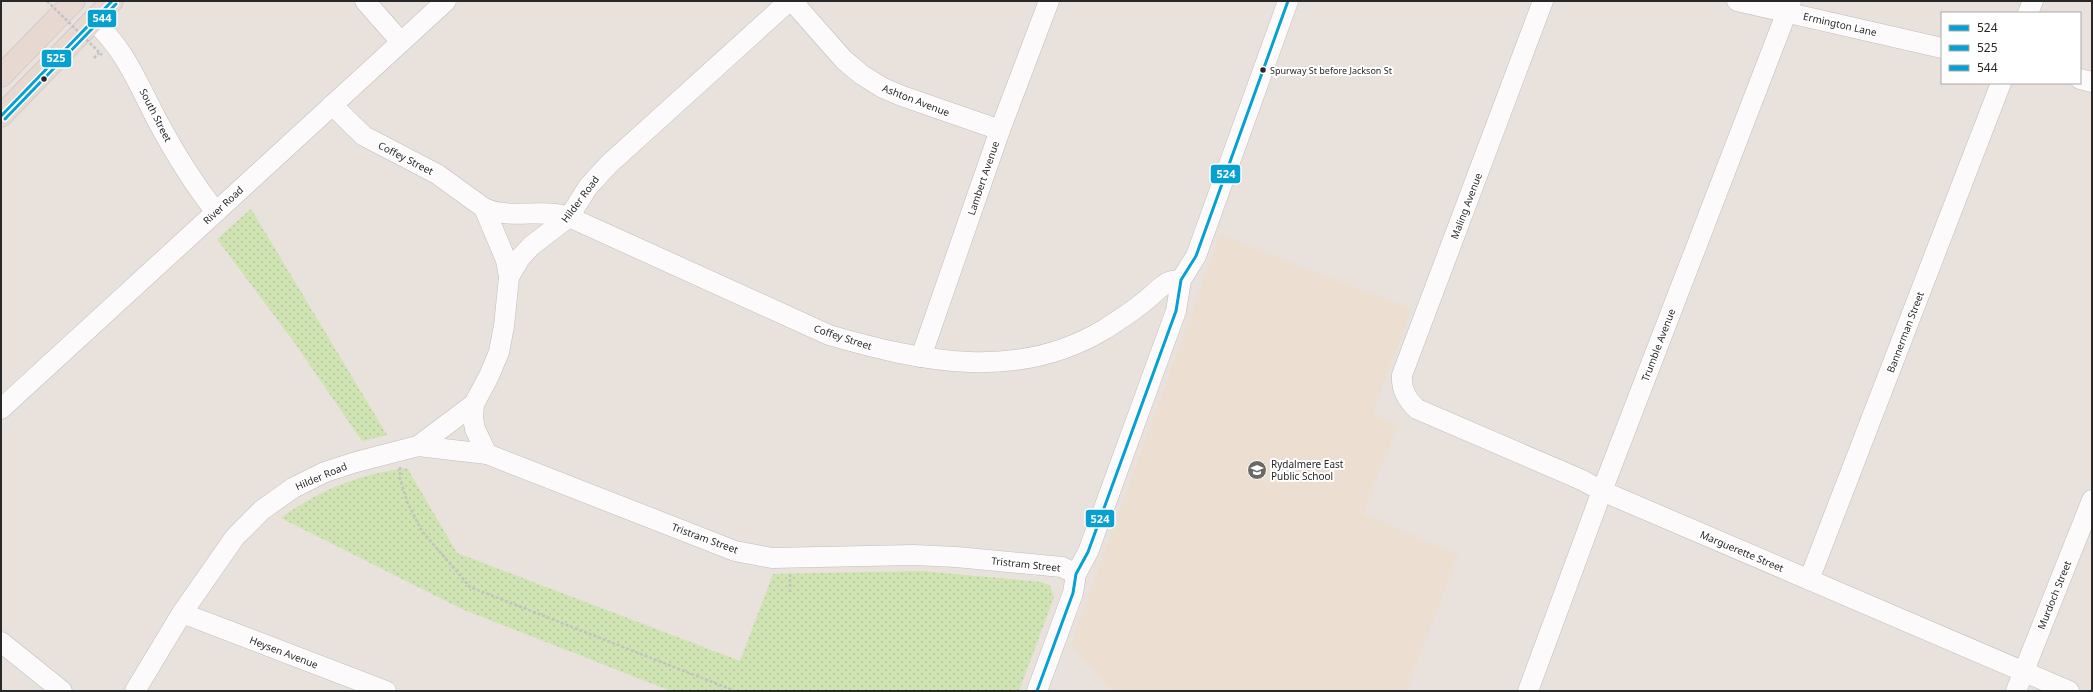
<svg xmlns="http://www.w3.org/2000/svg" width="2093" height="692" font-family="'Noto Sans',sans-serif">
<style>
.education{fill:#ecded0}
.park{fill:url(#park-dots)}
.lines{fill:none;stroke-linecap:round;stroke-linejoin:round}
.minor-casing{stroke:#c0bebe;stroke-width:21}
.highway-casing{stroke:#c0bdbb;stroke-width:23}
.path{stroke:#c3c2c1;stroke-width:2.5;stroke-dasharray:3 2;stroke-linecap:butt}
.minor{stroke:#fcfafa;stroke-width:20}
.highway{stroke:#e8d8d2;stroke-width:22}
.path-bridge{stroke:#c3c2c1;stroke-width:2.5;stroke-dasharray:3 2;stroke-linecap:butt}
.bus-1-casing{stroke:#fff;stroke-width:6}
.bus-2-casing{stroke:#fff;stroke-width:6}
.bus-3-casing{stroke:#fff;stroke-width:6}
.bus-1{stroke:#06a0d1;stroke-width:3}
.bus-2{stroke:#06a0d1;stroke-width:3}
.bus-3{stroke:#06a0d1;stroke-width:3}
.bus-dot{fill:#282828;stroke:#fff;stroke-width:1.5}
.labels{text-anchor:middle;stroke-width:4;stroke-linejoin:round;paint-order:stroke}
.bus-label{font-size:9px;fill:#282828;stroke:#fff;text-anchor:start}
.street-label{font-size:10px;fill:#282828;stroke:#fff}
.poi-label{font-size:10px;fill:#282828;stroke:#fff;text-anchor:start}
.line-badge{stroke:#fff;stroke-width:1.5}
.badge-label{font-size:11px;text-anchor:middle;font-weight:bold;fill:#fff}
</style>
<defs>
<pattern id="park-dots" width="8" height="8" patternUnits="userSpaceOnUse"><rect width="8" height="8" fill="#cfe4b2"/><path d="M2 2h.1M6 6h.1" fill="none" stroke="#b2c499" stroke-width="1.8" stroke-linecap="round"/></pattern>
</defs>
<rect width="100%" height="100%" fill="#e8e1dc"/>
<polygon class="education" points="1220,235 1411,309 1372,414 1397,426 1363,514 1458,555 1406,691 1113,691 1071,646"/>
<g class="park">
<polygon points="251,209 387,435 362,441 294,342 217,239"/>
<path d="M 407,468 L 457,553 L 740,661 L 773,574 L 920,571 L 1042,582 L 1050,586 L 1054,597 L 1019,691 L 671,691 L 462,609 L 281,518 C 319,490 360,474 407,468 Z"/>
</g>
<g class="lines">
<g class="minor-casing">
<g id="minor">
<polyline points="365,1 401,42"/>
<polyline points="792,1 844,60 862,75 883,88 902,96 1000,130"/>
<path d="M 1543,1 L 1402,375 C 1401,389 1406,399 1417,409 L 1582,480 L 1602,491 L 2069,691"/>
<polyline points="1737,1 1942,48"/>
<polyline points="2028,13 2033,1"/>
<path d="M 93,21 C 124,47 138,84 157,120 C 174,152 193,183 216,212"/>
<polyline points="2080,79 2092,82"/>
<polyline points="332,105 364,136 437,174 484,208 506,260 509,277"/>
<path d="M 484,208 C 510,220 541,208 569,217 L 829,335 C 922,362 1018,382 1105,329 C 1119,320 1133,311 1145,301 C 1153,295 1160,286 1169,282 C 1173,280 1177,281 1181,280"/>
<polyline points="921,357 1000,130 1049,1"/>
<polyline points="1,409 446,1"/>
<polyline points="418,446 487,454 735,551 772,558 914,555 956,557 1062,567 1076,574"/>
<polyline points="487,454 475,429 473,418 474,404 489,376 499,352 504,326 509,277 520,258 531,246 569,217 588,187 608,165 789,1"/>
<polyline points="1809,580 2001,83"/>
<polyline points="182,613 386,691"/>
<polyline points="1,642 62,691"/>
<polyline points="135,691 182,613 235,537 262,510 293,488 325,472 356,462 418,446 474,404"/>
<polyline points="1037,691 1073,593 1076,574 1088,552 1176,311 1181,280 1196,256 1288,1"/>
<polyline points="1528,691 1602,491 1791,1"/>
<polyline points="2016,691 2092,500"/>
</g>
</g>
<g class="highway-casing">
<g id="highway">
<polyline points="1,76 74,1"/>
<polyline points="1,116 112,1"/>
</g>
</g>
<g class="path">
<polyline points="94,58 99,53"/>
<polyline points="400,467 400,479 408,504 422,531 470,587 735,691"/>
<polyline points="790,574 790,592"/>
</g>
<use href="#minor" class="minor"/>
<use href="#highway" class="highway"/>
<polyline class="path-bridge" points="47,1 102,55"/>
<g class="bus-1-casing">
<polyline id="bus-1" points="1037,691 1073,593 1076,574 1088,552 1176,311 1181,280 1196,256 1288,1"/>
</g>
<g class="bus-2-casing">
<polyline id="bus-2" points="1,116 112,1"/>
</g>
<g class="bus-3-casing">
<polyline id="bus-3" points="5,119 116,4"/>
</g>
<use href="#bus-1" class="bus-1"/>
<use href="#bus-2" class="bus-2"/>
<use href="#bus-3" class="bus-3"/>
</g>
<defs>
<g id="school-disc" transform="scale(1)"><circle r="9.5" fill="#6b6967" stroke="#fff"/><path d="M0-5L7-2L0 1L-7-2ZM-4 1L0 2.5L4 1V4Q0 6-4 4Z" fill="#fff"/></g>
</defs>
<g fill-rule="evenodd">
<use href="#school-disc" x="1257" y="470"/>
</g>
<g class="bus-dot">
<circle cx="1263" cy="70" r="3.5"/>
<circle cx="44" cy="79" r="3.5"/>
</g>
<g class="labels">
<g class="bus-label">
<text x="1270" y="74">Spurway St before Jackson St</text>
</g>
<g class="street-label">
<text transform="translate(1840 24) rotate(13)" y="4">Ermington Lane</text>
<text transform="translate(916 100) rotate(21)" y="4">Ashton Avenue</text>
<text transform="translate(156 115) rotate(63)" y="4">South Street</text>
<text transform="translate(406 158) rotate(27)" y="4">Coffey Street</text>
<text transform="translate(983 178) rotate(-71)" y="4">Lambert Avenue</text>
<text transform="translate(580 199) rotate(-53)" y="4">Hilder Road</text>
<text transform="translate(223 205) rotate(-43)" y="4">River Road</text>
<text transform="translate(1466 206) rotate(-69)" y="4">Maling Avenue</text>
<text transform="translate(1905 332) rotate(-69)" y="4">Bannerman Street</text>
<text transform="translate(843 337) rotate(18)" y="4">Coffey Street</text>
<text transform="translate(1658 345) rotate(-69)" y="4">Trumble Avenue</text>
<text transform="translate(321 476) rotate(-23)" y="4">Hilder Road</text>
<text transform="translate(705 538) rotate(20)" y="4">Tristram Street</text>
<text transform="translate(1742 551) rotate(23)" y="4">Marguerette Street</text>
<text transform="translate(1026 564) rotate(6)" y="4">Tristram Street</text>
<text transform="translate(2054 595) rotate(-68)" y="4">Murdoch Street</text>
<text transform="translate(284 652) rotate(21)" y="4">Heysen Avenue</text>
</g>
<g class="poi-label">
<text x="1271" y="468">Rydalmere East<tspan x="1271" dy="12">Public School</tspan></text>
</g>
</g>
<g class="line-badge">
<rect x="87" y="9" width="30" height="19" rx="4" fill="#06a0d1"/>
<rect x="41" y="49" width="31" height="19" rx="4" fill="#06a0d1"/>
<rect x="1210" y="164" width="31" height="20" rx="4" fill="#06a0d1"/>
<rect x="1085" y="509" width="30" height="19" rx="4" fill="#06a0d1"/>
</g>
<g class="badge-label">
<text x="102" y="22">544</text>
<text x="56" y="62">525</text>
<text x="1226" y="178">524</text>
<text x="1100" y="523">524</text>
</g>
<rect width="2093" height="692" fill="none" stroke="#282828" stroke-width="4"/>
<rect x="1941" y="12" width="140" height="72" fill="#ffffff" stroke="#a9a9a9"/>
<rect x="1949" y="25" width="20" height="6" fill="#06a0d1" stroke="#a9a9a9"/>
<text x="1977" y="32" font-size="12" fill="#282828">524</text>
<rect x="1949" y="45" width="20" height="6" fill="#06a0d1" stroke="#a9a9a9"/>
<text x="1977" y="52" font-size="12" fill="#282828">525</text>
<rect x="1949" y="65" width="20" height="6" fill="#06a0d1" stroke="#a9a9a9"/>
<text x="1977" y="72" font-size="12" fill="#282828">544</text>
</svg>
